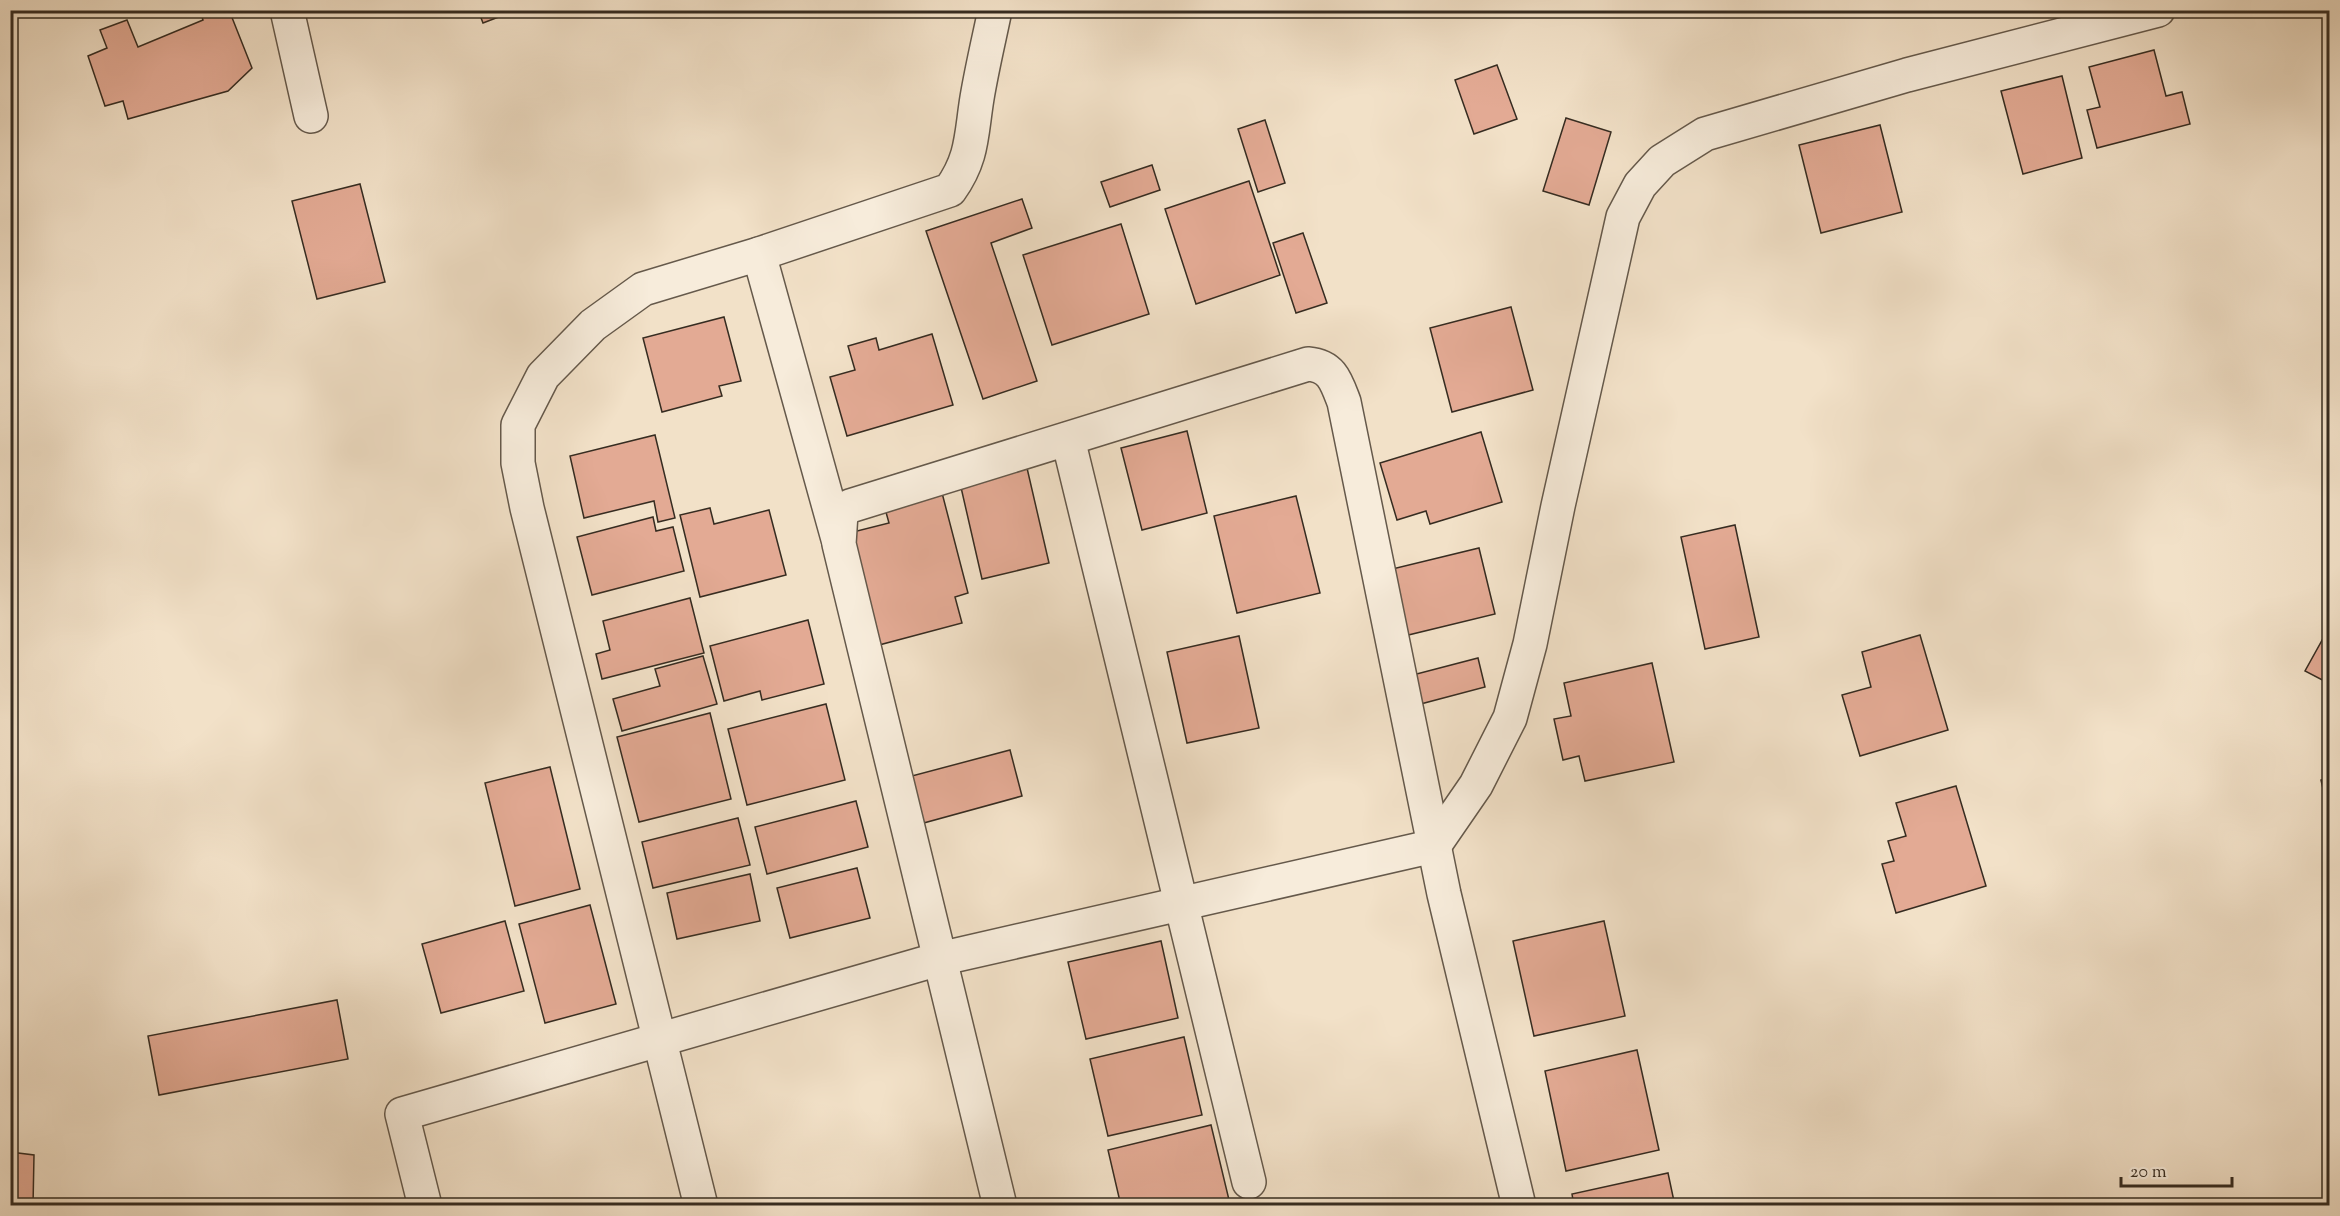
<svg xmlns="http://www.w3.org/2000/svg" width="2340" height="1216" font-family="'Sorts Mill Goudy',serif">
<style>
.building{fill:#e3aa94;stroke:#362c21;stroke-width:1.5}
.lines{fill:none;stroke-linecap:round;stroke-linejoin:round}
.minor-casing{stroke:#65594b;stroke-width:36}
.minor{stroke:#f7ecdb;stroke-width:33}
</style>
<rect width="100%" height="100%" fill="#f2e1c8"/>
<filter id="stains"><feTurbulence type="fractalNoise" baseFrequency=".00333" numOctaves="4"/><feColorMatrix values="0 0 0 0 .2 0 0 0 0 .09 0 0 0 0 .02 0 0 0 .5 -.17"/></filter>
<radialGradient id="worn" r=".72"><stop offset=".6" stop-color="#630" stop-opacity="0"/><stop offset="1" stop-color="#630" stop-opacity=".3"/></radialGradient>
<g class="building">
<polygon points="200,10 229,10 252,68 228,91 128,119 123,101 105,106 88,56 107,48 100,30 127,20 138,47 203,20"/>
<polygon points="478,10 517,10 483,23"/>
<polygon points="2154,50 2166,96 2182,92 2190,124 2097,148 2087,110 2100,107 2089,67"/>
<polygon points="1497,65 1517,119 1474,134 1455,80"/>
<polygon points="2062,76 2082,158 2023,174 2001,91"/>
<polygon points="1566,118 1611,132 1589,205 1543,191"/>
<polygon points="1265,120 1285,183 1258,192 1238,129"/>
<polygon points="1880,125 1902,212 1821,233 1799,145"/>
<polygon points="1152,165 1160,190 1110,207 1101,182"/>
<polygon points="1249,181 1280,275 1196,304 1165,209"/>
<polygon points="360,184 385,282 317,299 292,201"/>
<polygon points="1022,199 1032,228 991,243 1037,381 983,399 926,231"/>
<polygon points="1121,224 1149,314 1052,345 1023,255"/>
<polygon points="1303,233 1327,303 1296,313 1273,243"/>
<polygon points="1511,307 1533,390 1452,412 1430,328"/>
<polygon points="724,317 741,381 719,386 722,396 662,412 643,338"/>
<polygon points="932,334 953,405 847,436 830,377 855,370 848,346 876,338 879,350"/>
<polygon points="1187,431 1207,513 1142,530 1121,448"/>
<polygon points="1481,432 1502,502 1430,524 1426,511 1397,520 1380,463"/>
<polygon points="655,435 675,518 658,522 654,501 584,518 570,456"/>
<polygon points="1027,468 1049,563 982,579 960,483"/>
<polygon points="941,489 968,593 955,597 962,623 879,645 849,533 889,523 884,505"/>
<polygon points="1296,496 1320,593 1237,613 1214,516"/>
<polygon points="710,508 714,524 769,510 786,575 700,597 680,515"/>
<polygon points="653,517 656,531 673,527 684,571 592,595 577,537"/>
<polygon points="1735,525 1759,637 1705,649 1681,537"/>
<polygon points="1479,548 1495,614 1400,637 1384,571"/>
<polygon points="690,598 704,653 602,679 596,654 610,650 603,621"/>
<polygon points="808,620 824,684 762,700 760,691 724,701 710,646"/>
<polygon points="2330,626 2330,684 2305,671"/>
<polygon points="1920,635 1948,730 1860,756 1842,695 1871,687 1862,652"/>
<polygon points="1239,636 1259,728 1187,743 1167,652"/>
<polygon points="703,656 717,704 622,731 613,699 660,686 655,669"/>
<polygon points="1478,658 1485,687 1413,706 1405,677"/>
<polygon points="1652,663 1674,762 1585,781 1579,756 1563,760 1554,719 1571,716 1564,683"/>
<polygon points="826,704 845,780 747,805 728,729"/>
<polygon points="710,713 731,799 639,822 617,737"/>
<polygon points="1010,750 1022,796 920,824 908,777"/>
<polygon points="550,767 580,889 515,906 485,783"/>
<polygon points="2330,778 2330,819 2321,780"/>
<polygon points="1956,786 1986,886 1896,913 1882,864 1894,861 1888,841 1906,836 1896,803"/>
<polygon points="856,801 868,847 767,874 755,827"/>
<polygon points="738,818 750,865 653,888 642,842"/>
<polygon points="857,868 870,918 790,938 777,888"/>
<polygon points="750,874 760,921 677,939 667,893"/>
<polygon points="590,905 616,1004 545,1023 519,924"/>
<polygon points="505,921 524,991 441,1013 422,944"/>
<polygon points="1604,921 1625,1016 1534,1036 1513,941"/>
<polygon points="1161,941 1178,1018 1086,1039 1068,962"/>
<polygon points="337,1000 348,1059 159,1095 148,1036"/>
<polygon points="1184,1037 1202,1115 1108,1136 1090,1059"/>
<polygon points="1637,1050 1659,1150 1566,1171 1545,1071"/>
<polygon points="1211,1125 1230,1204 1121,1206 1108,1150"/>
<polygon points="10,1152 34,1155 33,1206 10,1206"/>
<polygon points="1668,1173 1675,1206 1574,1206 1572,1194"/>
</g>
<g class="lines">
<g class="minor-casing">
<g id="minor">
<polyline points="287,10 311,116"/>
<polyline points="759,254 838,539"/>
<polyline points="1068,439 1249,1182"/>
<polyline points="425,1206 402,1114 939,959 1434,846 1476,785 1510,718 1530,644 1558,506 1623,217 1640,185 1662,161 1705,134 1907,75 2158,10"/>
<path d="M 701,1206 L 527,508 L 518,463 L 518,425 L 543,376 L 593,325 L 643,289 L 759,254 L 950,190 C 973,158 971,135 977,98 C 982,68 989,39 995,10"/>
<path d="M 1000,1206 L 839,544 L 841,513 L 850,506 L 1308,364 C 1332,366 1336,381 1344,402 L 1444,894 L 1519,1206"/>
</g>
</g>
<use href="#minor" class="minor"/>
</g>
<rect width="2340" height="1216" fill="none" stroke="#f2e1c8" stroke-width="36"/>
<rect x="12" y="12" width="2316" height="1192" fill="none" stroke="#362c21" stroke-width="3"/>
<rect x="18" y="18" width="2304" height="1180" fill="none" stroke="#362c21" stroke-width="1.5"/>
<path d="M2121 1177v9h111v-9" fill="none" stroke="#362c21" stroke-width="3"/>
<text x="2130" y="1177" font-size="18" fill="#362c21" stroke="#f7ecdb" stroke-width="4.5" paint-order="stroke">20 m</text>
<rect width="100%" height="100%" filter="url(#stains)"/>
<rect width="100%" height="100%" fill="url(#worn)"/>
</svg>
